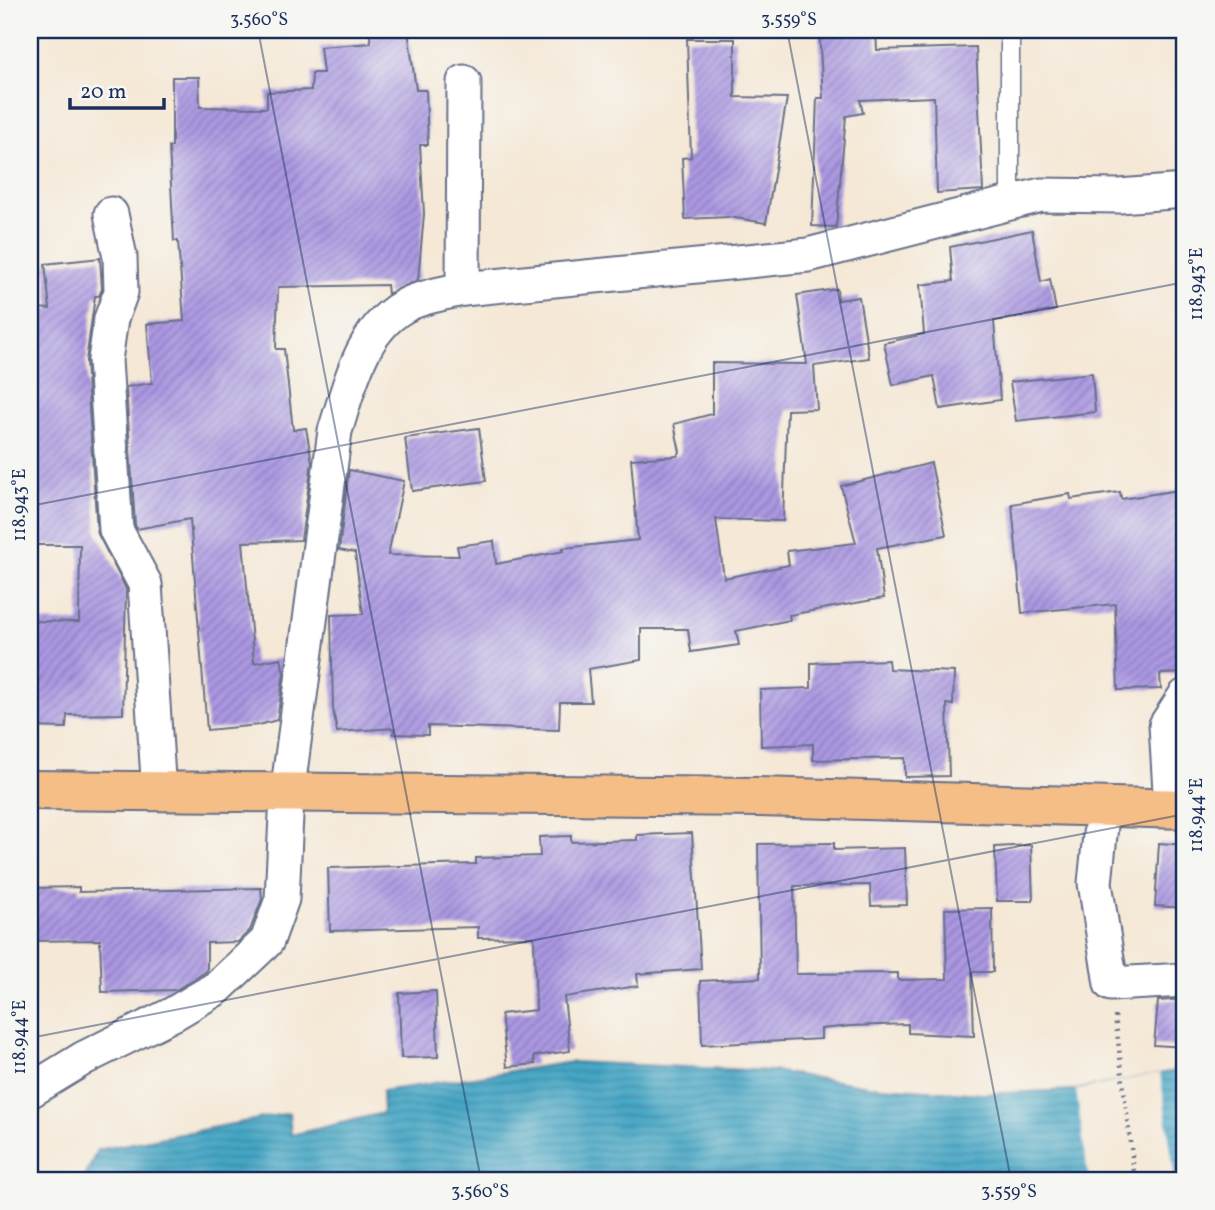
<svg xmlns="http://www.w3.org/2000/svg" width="1215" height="1210" font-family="Vollkorn,serif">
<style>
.water{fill:url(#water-rules);stroke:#306a92;stroke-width:2}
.pier{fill:#f5e8d6}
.building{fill:url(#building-hatch)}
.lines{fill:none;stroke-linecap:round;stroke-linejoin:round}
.lane-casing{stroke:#677088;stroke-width:21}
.street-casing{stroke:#677088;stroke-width:37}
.highway-casing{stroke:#677088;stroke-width:42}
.path{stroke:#677088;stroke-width:4.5;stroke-dasharray:2 5;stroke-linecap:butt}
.lane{stroke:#fff;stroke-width:18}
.street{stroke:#fff;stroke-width:33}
.highway{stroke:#f6be87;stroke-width:38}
.ticks{fill:none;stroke:#1b2f5e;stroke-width:2;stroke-opacity:0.45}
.neatline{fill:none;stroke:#1b2f5e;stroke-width:2.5}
.ticks-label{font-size:18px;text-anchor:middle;fill:#1b2f5e}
</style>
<defs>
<pattern id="water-rules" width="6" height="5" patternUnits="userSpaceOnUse" patternTransform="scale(1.75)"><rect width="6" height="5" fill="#45a6c5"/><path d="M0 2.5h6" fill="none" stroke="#3988a3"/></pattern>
<pattern id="building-hatch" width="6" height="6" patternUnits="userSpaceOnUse" patternTransform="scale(1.75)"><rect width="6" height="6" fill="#ab98e2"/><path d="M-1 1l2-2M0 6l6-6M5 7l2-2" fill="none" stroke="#8a7cba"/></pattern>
</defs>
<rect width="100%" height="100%" fill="#f6f6f2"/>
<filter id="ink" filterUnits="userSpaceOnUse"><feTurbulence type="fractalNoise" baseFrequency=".0143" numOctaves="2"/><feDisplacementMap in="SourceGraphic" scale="14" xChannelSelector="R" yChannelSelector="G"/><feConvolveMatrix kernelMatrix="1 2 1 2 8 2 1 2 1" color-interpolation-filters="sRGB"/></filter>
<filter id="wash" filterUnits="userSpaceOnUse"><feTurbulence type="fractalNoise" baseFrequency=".00686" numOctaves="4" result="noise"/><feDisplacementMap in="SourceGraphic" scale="28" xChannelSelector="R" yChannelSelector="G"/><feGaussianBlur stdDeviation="1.57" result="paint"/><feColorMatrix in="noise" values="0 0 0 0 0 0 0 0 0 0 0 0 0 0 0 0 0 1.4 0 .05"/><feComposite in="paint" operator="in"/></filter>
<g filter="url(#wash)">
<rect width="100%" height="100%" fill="#f5e8d6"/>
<polygon class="water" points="571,1062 772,1071 868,1086 982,1094 1076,1090 1185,1069 1185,1180 84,1180 97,1150 289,1113 291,1135 383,1113 382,1091"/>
<polygon class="pier" points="1160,1073 1175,1180 1089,1180 1076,1090"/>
<g id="blocks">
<g class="building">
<polygon points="369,30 408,30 416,90 426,90 428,145 420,145 424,214 418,280 388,294 387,285 278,287 276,349 284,349 293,430 306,428 312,462 301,540 243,542 254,663 281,658 284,673 277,720 259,725 207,730 190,519 137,529 135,525 126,387 152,383 147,324 184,321 178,241 174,241 169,147 172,147 172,77 199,77 200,107 267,108 267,92 311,90 312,73 323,73 320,47 371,43"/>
<polygon points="819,30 876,30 877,50 976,47 983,190 937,193 934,97 860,100 863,113 846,116 836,227 812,226 817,98 823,98"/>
<polygon points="687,39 735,39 735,97 787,98 766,223 729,217 685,219 682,158 691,157"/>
<polygon points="1032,230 1041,282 1050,279 1056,310 994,321 1000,400 940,409 934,376 893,385 884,343 924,334 920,285 953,281 950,247"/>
<polygon points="100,258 102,289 99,296 95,296 86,361 97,532 126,589 123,714 67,715 66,728 30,727 30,621 79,622 80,545 30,545 30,361 36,361 37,308 50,309 45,264"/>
<polygon points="837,289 838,300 859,297 869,358 814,366 817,409 787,410 783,521 716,519 724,578 789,565 787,551 856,543 841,486 931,463 946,535 877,548 884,598 789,615 790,620 736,631 739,645 691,652 688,629 641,629 641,660 588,669 591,702 560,702 559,730 428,726 428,735 393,734 394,728 337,732 333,709 331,615 363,614 355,553 339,550 349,470 404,481 388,555 459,556 457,546 494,541 496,564 564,551 563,548 638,540 631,459 677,456 680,452 674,424 712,414 712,363 807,364 797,295"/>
<polygon points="1092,373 1095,412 1016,421 1010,382"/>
<polygon points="479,428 486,481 412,491 405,438"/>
<polygon points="1185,489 1185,673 1160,674 1161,689 1118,690 1115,604 1022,613 1012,504 1070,494 1071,499 1120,492 1121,499"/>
<polygon points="888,660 889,669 954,672 953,705 947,704 949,776 905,777 905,758 813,760 813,744 761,746 760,690 811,688 811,663"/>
<polygon points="692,833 701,969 637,974 638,986 564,997 570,1051 534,1056 535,1064 507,1067 501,1014 536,1010 534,937 478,938 478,927 330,931 328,868 476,864 476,858 540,856 539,837 571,836 571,842 637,840 637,835"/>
<polygon points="834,843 834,850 905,848 907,905 871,906 870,885 794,886 796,974 898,973 898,980 947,979 945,909 992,908 993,972 972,972 974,1036 908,1033 908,1024 851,1026 821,1029 821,1039 702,1045 700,981 760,978 758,844"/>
<polygon points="1159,843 1185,845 1185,908 1155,906"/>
<polygon points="1031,845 1033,901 997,901 995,847"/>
<polygon points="79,887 79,892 261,888 262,899 250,930 238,942 207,943 207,971 176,990 102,992 100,940 30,941 30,888"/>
<polygon points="436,991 438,1057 401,1058 399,993"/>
<polygon points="1185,999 1185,1047 1154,1045 1158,1001"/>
</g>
</g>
</g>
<g filter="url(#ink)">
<use href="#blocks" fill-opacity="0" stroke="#677088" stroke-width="2"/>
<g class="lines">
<g class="lane-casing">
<polyline id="lane" points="1010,203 1010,30"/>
</g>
<g class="street-casing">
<g id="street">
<polyline points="111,214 120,257 121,292 111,319 105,360 116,530 145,584 159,793"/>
<polyline points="463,289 464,82"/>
<polyline points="1103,806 1095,883 1111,984 1185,980"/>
<polyline points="1171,808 1166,725 1185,696"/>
<path d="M 30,1091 L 84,1058 L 173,1014 L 217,988 L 267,941 L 282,899 L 287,795 L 335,431 C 350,385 361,326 410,303 C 426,296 446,293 463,289 L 808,255 L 1041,195 L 1119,196 L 1185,191"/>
</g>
</g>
<g class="highway-casing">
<polyline id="highway" points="30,790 759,797 1185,809"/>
</g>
<polyline class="path" points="1115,1016 1135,1180"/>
<use href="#lane" class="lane"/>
<use href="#street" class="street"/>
<use href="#highway" class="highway"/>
</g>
</g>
<path class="ticks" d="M 258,30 L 481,1180M 787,30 L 1011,1180M 30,506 L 1185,282M 30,1038 L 1185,814"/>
<rect width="1215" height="1210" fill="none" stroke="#f6f6f2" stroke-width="77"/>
<path d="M70 98v10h94v-10" fill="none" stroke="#1b2f5e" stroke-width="3.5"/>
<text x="80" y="98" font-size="21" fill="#1b2f5e" stroke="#f6f6f2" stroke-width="5" paint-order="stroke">20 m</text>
<rect x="38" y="38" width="1138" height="1134" class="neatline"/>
<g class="ticks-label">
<text x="259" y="25">3.560°S</text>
<text x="789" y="25">3.559°S</text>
<text transform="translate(1196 284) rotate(-90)" y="6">118.943°E</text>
<text transform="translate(19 505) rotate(-90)" y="6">118.943°E</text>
<text transform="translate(1196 815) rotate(-90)" y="6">118.944°E</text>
<text transform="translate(19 1037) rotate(-90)" y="6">118.944°E</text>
<text x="480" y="1197">3.560°S</text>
<text x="1009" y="1197">3.559°S</text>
</g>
</svg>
